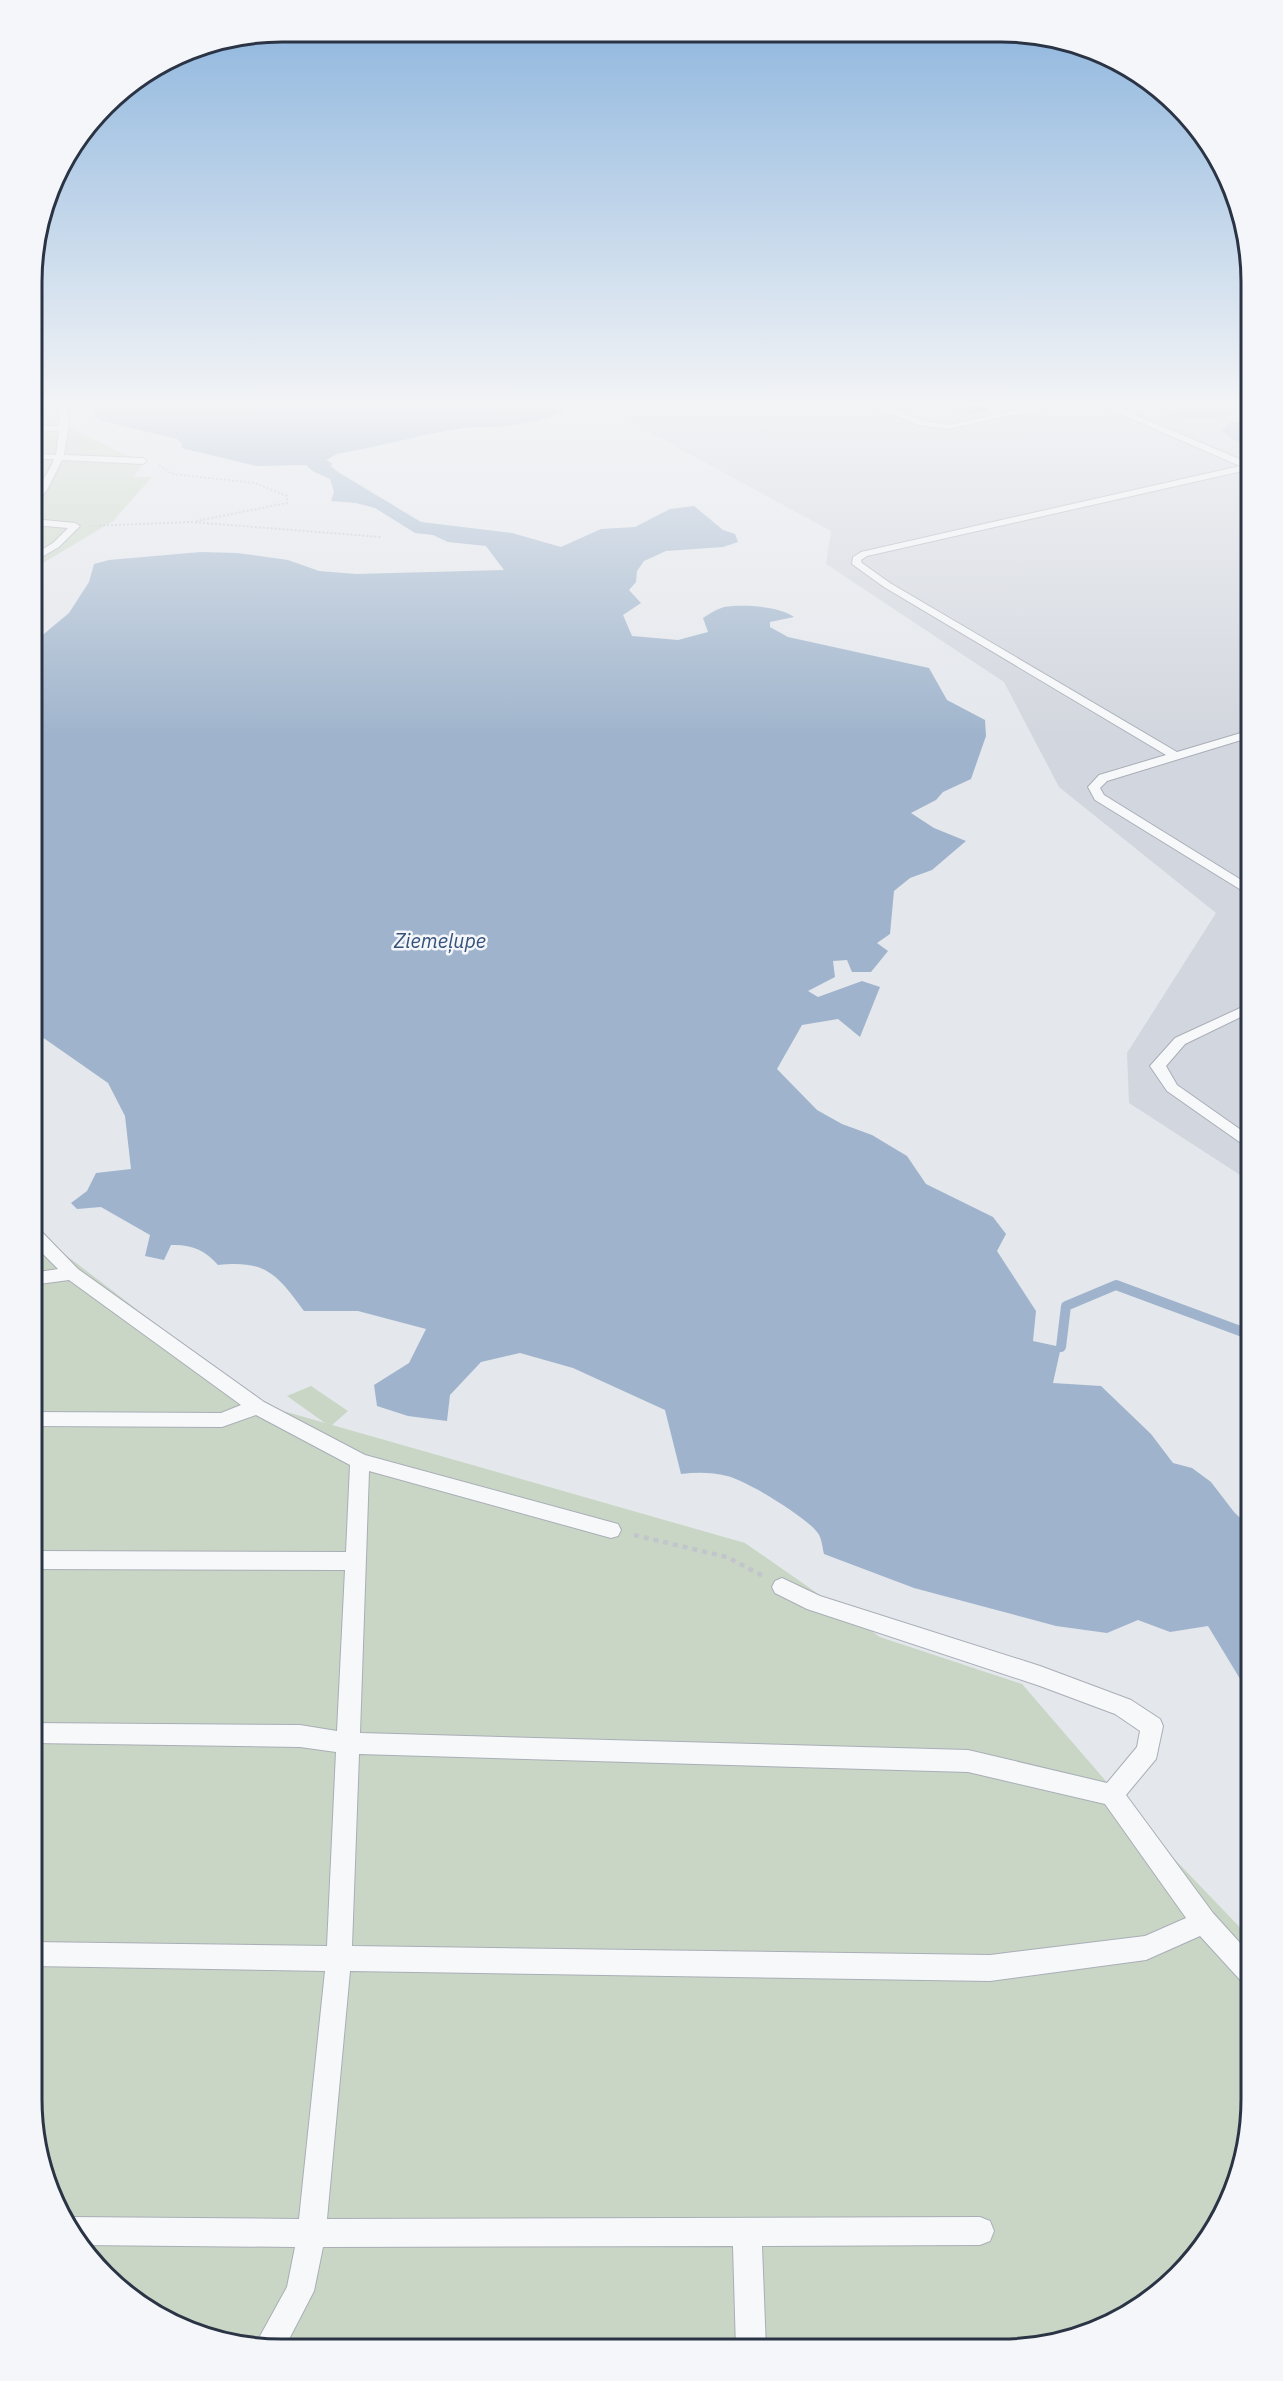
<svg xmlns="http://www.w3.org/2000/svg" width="1283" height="2381" font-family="'IBM Plex Sans',sans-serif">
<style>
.built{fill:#d2d6de}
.green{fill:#c9d6c5}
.water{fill:#9fb4cc}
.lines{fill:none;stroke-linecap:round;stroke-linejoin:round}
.stream{stroke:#9fb4cc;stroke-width:10}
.service-casing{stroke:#a9aeb7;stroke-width:2}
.path-far1{stroke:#c2c5cb;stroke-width:2;stroke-dasharray:2 2;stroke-linecap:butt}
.path{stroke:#c2c5cb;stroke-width:4.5;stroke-dasharray:5 5;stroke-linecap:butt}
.service{fill:#f7f8fa;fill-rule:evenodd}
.wall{fill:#a1a5ae}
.shaded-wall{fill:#83868d}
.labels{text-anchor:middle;stroke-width:5;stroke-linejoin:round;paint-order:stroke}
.water-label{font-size:20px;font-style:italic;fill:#34527a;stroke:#f4f6f9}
.rim{fill:none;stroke:#2b3445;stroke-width:3}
</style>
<rect width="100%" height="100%" fill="#e4e7ec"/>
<polygon class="built" points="594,402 1251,402 1251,1182 1129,1103 1127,1053 1216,913 1059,787 1004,682 826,564 831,531"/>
<g class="green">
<polygon points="33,402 70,402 59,423 143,463 134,477 152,477 113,521 33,569"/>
<polygon points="33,1216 50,1243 262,1405 325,1423 287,1396 311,1386 348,1411 332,1425 745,1543 880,1637 1022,1684 1162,1846 1251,1939 1251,2116 1233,2195 1200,2252 1141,2307 1082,2336 1001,2349 249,2347 171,2324 117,2288 74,2239 45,2180 32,2099"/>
</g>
<g class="water">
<path d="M 93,402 L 594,402 L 598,404 C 587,410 573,403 561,408 L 564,412 C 541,421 516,426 492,427 C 482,428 473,426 464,428 C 421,434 380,447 337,454 L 326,460 L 332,463 L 331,466 L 338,472 L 421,522 L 512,533 L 561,547 L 601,529 L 635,527 L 670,509 L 694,506 L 723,530 L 735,534 L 738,542 L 723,547 L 666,551 L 644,561 L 637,571 L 636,582 L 629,590 L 641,603 L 623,615 L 632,636 L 678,640 L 708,632 L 703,618 C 709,614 717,609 724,607 C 742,604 780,606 794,617 L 770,622 L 770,627 L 788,637 L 929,668 L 947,700 L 985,720 L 986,736 L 971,779 L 943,792 L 936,800 L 911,813 L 934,828 L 966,841 L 932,870 L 910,878 L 894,891 L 890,934 L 877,943 L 888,951 L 871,972 L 852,972 L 847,960 L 833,961 L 835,977 L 808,991 L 818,997 L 862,981 L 880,987 L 860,1037 L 838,1019 L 802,1025 L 777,1069 L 817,1110 L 842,1124 L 872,1135 L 907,1156 L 926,1184 L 993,1217 L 1006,1234 L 997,1251 L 1036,1311 L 1033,1341 L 1061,1347 L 1053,1383 L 1101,1386 L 1151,1434 L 1173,1463 L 1192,1468 L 1211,1482 L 1234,1512 L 1251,1528 L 1251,1697 L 1208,1626 L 1170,1632 L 1138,1620 L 1107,1633 L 1056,1626 L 914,1588 L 824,1554 C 822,1546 822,1538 817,1532 C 806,1517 746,1480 727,1476 C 712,1472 696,1472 681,1474 L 665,1410 L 573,1368 L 520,1353 L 481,1362 L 450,1395 L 447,1421 L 408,1416 L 377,1406 L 374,1385 L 409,1363 L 426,1329 L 358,1311 L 304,1311 C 277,1274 266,1260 218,1265 C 205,1250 191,1244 171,1245 L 164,1260 L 145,1256 L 150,1235 L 101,1207 L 77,1209 L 71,1203 L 87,1191 L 96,1173 L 131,1169 L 125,1116 L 108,1083 L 45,1039 L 33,1034 L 33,643 L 69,613 L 89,582 L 94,564 L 109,560 L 201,552 L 237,553 L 288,560 L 319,571 L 356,574 L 504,570 L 486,546 L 448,542 L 433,535 L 415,533 L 375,508 L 356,503 L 331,501 L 334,492 L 330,479 L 314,472 L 306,465 L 256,466 L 181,448 L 182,444 L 177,439 L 102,421 L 95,418 Z"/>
<path d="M 1229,402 L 1236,409 L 1234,413 C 1217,422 1164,422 1153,403 Z"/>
<polygon points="1251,420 1251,445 1232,439 1222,431 1228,423"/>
</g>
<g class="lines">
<polyline class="stream" points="1061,1347 1066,1306 1116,1285 1251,1335"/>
<g class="service-casing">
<g id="service">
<path d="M 53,402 L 68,403 L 68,429 L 64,455 L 143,458 L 147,461 L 143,464 L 62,460 L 47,490 L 33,506 C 33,490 49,475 54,459 L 33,459 L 33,454 L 56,455 L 59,431 L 33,430 L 33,426 L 59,426 L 60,405 Z"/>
<polygon points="874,402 890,402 884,405 923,421 948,425 1053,402 1070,402 948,429 917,425 874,406"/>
<polygon points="1093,402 1105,402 1251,464 1251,469 867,556 861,560 862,563 890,583 1177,752 1251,730 1251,737 1107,781 1100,788 1104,795 1251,886 1251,896 1095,800 1088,787 1099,775 1166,755 884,587 852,564 853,557 861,552 1240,466"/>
<polygon points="33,519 75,523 80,526 59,547 33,562 33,555 53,543 68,528 33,525"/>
<polygon points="1251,1003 1251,1012 1185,1044 1166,1066 1177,1085 1251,1137 1251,1150 1167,1091 1150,1066 1175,1038"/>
<path d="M 32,1226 L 38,1228 L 78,1269 L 264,1402 L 365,1455 L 618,1524 L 621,1530 L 618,1536 L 611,1538 L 369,1471 L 360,1733 L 968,1750 L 1107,1783 L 1137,1747 L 1140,1731 L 1115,1714 L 1040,1686 L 807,1609 L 775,1593 L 772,1587 L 775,1581 L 782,1578 L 820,1596 L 1040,1666 L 1131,1700 L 1160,1719 L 1163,1726 L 1156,1759 L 1126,1795 L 1213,1913 L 1251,1955 L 1251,1986 L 1242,1982 L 1200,1936 L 1146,1960 L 990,1981 L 350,1971 L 327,2219 L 980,2217 L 990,2221 L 994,2231 L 990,2241 L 980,2245 L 762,2246 L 766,2349 L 736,2349 L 733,2246 L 323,2247 L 314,2291 L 285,2347 L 254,2347 L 287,2287 L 295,2247 L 80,2245 L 64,2219 L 70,2217 L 299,2219 L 325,1971 L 32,1966 L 32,1942 L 327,1946 L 336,1752 L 300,1747 L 32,1743 L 32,1723 L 300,1725 L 337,1731 L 345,1570 L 32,1569 L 32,1551 L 346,1552 L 350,1465 L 256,1415 L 222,1427 L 32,1426 L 32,1412 L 221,1413 L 241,1405 L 69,1280 L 32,1285 L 32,1273 L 58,1269 L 32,1243 ZM 359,1754 L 968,1772 L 1105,1804 L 1186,1918 L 1145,1936 L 990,1955 L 352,1946 Z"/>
</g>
</g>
<g class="path-far1">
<polyline points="159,465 172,474 255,483 287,496 287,503 196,521"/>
<polyline points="91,526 192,522 381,537"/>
</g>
<polyline class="path" points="634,1535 727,1557 763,1576"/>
<use href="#service" class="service"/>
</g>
<polygon class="wall" points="944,402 990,402 989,411 970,414"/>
<polygon class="shaded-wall" points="971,402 990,402 989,411 970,414"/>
<linearGradient id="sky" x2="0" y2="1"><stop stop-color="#8bb4dd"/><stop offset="0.55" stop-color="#f3f4f6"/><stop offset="1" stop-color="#f3f4f6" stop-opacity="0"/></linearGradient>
<rect width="1283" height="736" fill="url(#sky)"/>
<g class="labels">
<g class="water-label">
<text x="440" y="948">Ziemeļupe</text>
</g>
</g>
<path d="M0 0H1283V2381H0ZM282 42H1001A240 240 0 0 1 1241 282V2099A240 240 0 0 1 1001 2339H282A240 240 0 0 1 42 2099V282A240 240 0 0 1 282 42Z" fill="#f4f6f9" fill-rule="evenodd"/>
<path class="rim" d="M282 42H1001A240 240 0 0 1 1241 282V2099A240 240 0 0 1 1001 2339H282A240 240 0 0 1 42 2099V282A240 240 0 0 1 282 42Z"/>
</svg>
